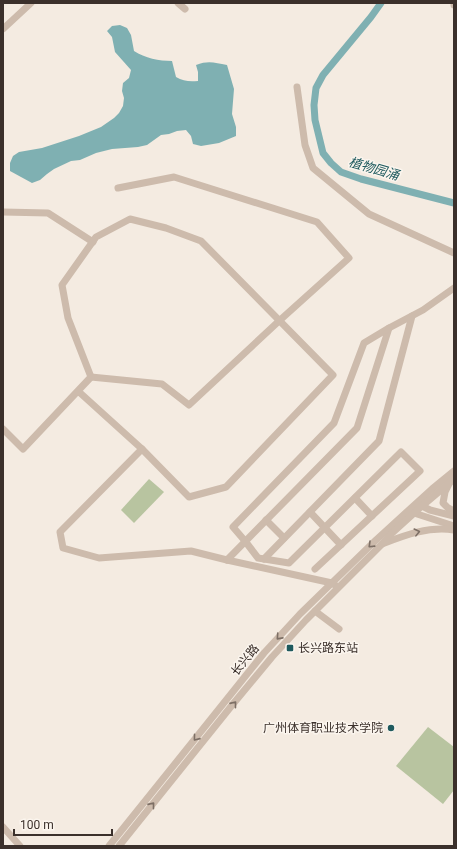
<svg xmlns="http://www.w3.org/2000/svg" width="457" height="849" font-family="Roboto,'Noto Sans SC',sans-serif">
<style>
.green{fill:#b8c4a0}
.water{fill:#7fb0b2}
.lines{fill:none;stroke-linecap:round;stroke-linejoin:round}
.canal{stroke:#7fb0b2;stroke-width:7}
.minor{stroke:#cdbbac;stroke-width:7}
.oneway{stroke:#7d6f65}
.poi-dot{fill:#1f5a5e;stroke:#fbf5ee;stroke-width:1.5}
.labels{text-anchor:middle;stroke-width:3;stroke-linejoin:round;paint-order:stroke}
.poi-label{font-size:12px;fill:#3b302b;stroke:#fbf5ee;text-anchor:start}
.street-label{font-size:12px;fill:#3b302b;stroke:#fbf5ee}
.water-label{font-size:13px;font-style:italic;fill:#1f5a5e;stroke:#fbf5ee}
</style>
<rect width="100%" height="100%" fill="#f4ebe1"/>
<g class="green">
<polygon points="149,479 164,492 134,523 121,510"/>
<polygon points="428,727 454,747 454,790 443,804 396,766"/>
</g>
<path class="water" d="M 120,25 L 127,28 L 131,35 L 134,51 C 145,58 159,61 172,61 L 176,77 C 183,81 189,82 198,81 L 198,72 L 196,65 C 209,60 215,63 227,65 L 234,89 L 232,114 L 236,127 L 236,136 L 219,143 L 201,146 L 193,144 L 191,136 L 186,130 L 177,131 L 169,134 L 161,135 L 147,145 L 138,147 L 112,149 L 96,153 L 80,160 L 71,161 L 54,169 L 47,174 L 40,180 L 32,183 L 10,171 L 10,163 L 13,156 L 19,152 L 42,148 L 79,136 L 101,127 L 114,118 L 119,113 L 123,106 L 124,98 L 122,91 L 123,83 L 129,78 L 131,70 L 115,52 L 112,37 L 107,31 L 112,26 Z"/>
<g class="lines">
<polyline class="canal" points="381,3 371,17 323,75 316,88 314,105 315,120 323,153 331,163 341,172 361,179 454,203"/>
<g class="minor">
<polyline points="178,3 185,9"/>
<polyline points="454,3 454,5"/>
<polyline points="3,29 31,3"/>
<polyline points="297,87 305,145 313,168 369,214 454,253"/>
<polyline points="3,212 48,213 93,242"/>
<polyline points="91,377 162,384 189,405 279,321 349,258 317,222 174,177 118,188"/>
<polyline points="3,429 23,449 91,377 68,318 62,285 96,237 130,219 166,228 201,241 333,375 226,487 189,497 142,449 78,391"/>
<polyline points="142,449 60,532 63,548 99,558 191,551 227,560 332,583 335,585"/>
<polyline points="449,484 445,492 443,503 448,508 454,511"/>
<polyline points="355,498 372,516"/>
<polyline points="418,504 430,510 454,516"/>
<polyline points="411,511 414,513 454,526"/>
<polyline points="310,512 341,545"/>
<polyline points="266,520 284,538"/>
<path d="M 382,544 C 405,535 429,526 454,530"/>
<polyline points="264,559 379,441 412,316"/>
<polyline points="227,560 357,428 389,328"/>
<polyline points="315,569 420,471 401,452 289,563 258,558 245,541 233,527 334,423 364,343 389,328 423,310 454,288"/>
<polyline points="315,611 339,629"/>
<polyline points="3,827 20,846"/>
<polyline points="109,846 264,653 300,614 376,540 432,489 454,471"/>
<polyline points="119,846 233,704 272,657 306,620 382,544 390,535 422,506 454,479"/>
</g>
</g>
<defs><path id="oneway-chevron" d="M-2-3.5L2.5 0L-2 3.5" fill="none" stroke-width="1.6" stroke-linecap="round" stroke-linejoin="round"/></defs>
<g class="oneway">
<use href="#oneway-chevron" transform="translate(417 532) rotate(-14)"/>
<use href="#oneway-chevron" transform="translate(371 545) rotate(136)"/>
<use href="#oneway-chevron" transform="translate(279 637) rotate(132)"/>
<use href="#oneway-chevron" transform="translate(234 704) rotate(-51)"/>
<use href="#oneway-chevron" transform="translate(196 738) rotate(129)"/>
<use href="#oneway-chevron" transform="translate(152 805) rotate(-51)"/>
</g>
<g class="poi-dot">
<rect x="286" y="644" width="8" height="8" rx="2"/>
<circle cx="391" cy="728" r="4"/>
</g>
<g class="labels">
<g class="poi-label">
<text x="298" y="652">长兴路东站</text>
<text x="383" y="732" text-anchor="end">广州体育职业技术学院</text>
</g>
<g class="street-label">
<text transform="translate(245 660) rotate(-51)" y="4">长兴路</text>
</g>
<g class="water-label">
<text transform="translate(374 168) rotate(16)" y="5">植物园涌</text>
</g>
</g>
<rect width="457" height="849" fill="none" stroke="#3b302b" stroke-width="8"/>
<path d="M14 829v6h98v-6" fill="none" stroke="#3b302b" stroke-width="2"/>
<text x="20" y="829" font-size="12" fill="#3b302b" stroke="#fbf5ee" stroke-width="3" paint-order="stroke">100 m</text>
</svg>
